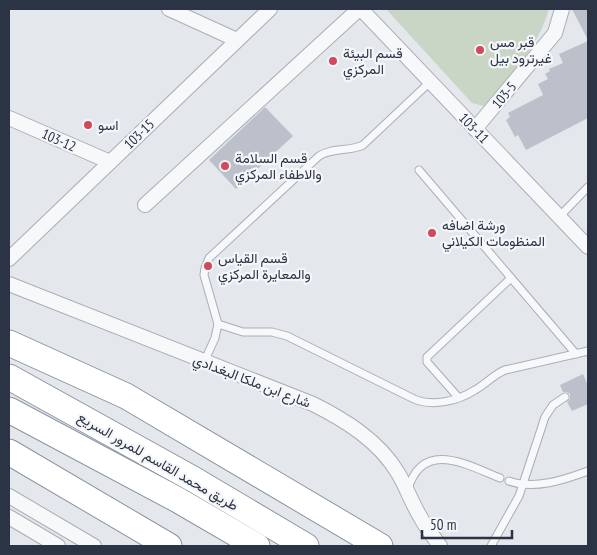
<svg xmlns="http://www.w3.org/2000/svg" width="597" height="555" font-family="'PT Sans Narrow',Vazirmatn,sans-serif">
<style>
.green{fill:#c9d6c5}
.building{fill:#bbc0ca}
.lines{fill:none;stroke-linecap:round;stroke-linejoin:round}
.service-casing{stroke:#a9aeb7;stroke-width:9}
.minor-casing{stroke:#a9aeb7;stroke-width:16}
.motorway-casing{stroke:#8b94a3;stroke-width:27}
.service{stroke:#f7f8fa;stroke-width:7}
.minor{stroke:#f7f8fa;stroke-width:14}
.motorway{stroke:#fff;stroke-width:25}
.poi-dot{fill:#d1495b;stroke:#f4f6f9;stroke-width:2}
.labels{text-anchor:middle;stroke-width:4.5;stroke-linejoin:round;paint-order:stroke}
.poi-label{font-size:14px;fill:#2b3445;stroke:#f4f6f9;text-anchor:start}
.street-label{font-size:14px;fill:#2b3445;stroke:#f4f6f9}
</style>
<rect width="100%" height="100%" fill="#e4e7ec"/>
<path class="green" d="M 386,9 L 549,9 C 537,50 511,74 484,106 L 472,103 Z"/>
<g class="building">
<polygon points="572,9 588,9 588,40"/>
<polygon points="588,41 588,118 526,150 518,135 515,137 506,120 510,117 508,113 543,95 538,84 548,79 545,74 550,71 549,69 563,63 559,54"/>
<polygon points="265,107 293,136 236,189 209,160"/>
<polygon points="583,374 588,386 588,404 572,411 567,402 570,399 570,394 567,392 563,392 560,385"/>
</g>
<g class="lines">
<g class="service-casing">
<g id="service">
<polyline points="419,170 576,354"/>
<polyline points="559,217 588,187"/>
<path d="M 218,324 L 243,332 L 272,332 L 287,336 L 414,399 C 432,407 458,401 475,390 C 486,384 493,375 505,370 L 588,351"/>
<path d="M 204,362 L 215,338 L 218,324 L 204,275 L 205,268 L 209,258 L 319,156 C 333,147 349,152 363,145 L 430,82"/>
<polyline points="458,397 427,362 427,357 511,278"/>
<path d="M 509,481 C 534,490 564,480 588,471"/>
<path d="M 408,489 C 423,439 467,465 500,478"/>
<polyline points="491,546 519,496 545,417 553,405 565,397"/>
</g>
</g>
<g class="minor-casing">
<g id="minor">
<polyline points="169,9 237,40"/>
<polyline points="361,9 588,247"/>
<polyline points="9,118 110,162"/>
<polyline points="475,129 555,33 562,9"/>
<polyline points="145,205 359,9"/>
<polyline points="9,259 270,9"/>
<path d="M 9,284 L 313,404 C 345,420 379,441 398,473 C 407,488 412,504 421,518 C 426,528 434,537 440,546"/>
<polyline points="9,496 94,546"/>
<polyline points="9,517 58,546"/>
</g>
</g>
<g class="motorway-casing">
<g id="motorway">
<polyline points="9,343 126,396 380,546"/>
<polyline points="9,377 193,479 306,546"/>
<polyline points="9,410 178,500 257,546"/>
<polyline points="9,452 169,546"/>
</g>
</g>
<use href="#service" class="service"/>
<use href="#minor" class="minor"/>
<use href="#motorway" class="motorway"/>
</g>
<g class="poi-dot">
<circle cx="480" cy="50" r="5"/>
<circle cx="333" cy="61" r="5"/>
<circle cx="88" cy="125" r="5"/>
<circle cx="225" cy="166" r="5"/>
<circle cx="432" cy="233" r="5"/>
<circle cx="208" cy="266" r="5"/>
</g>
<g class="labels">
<g class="poi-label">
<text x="490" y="47">قبر مس<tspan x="490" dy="16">غيرترود بيل</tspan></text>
<text x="343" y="58">قسم البيئة<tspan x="343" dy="16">المركزي</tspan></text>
<text x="98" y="130">اسو</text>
<text x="235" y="163">قسم السلامة<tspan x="235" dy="16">والاطفاء المركزي</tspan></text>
<text x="442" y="230">ورشة اضافه<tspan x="442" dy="16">المنظومات الكيلاني</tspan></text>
<text x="218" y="263">قسم القياس<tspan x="218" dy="16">والمعايرة المركزي</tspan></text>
</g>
<g class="street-label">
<text transform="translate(504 95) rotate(-50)" y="5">103-5</text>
<text transform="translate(474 128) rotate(46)" y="5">103-11</text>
<text transform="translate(139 134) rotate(-44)" y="5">103-15</text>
<text transform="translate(59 140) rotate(24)" y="5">103-12</text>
<text transform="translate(252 381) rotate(21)" y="5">شارع ابن ملكا البغدادي</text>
<text transform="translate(158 461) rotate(30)" y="5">طريق محمد القاسم للمرور السريع</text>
</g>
</g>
<rect width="597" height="555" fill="none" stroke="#2b3445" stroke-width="20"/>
<path d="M422 530v8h90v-8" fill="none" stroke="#2b3445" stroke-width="2.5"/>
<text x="430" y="530" font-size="15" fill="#2b3445" stroke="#f4f6f9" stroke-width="4" paint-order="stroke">50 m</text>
</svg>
